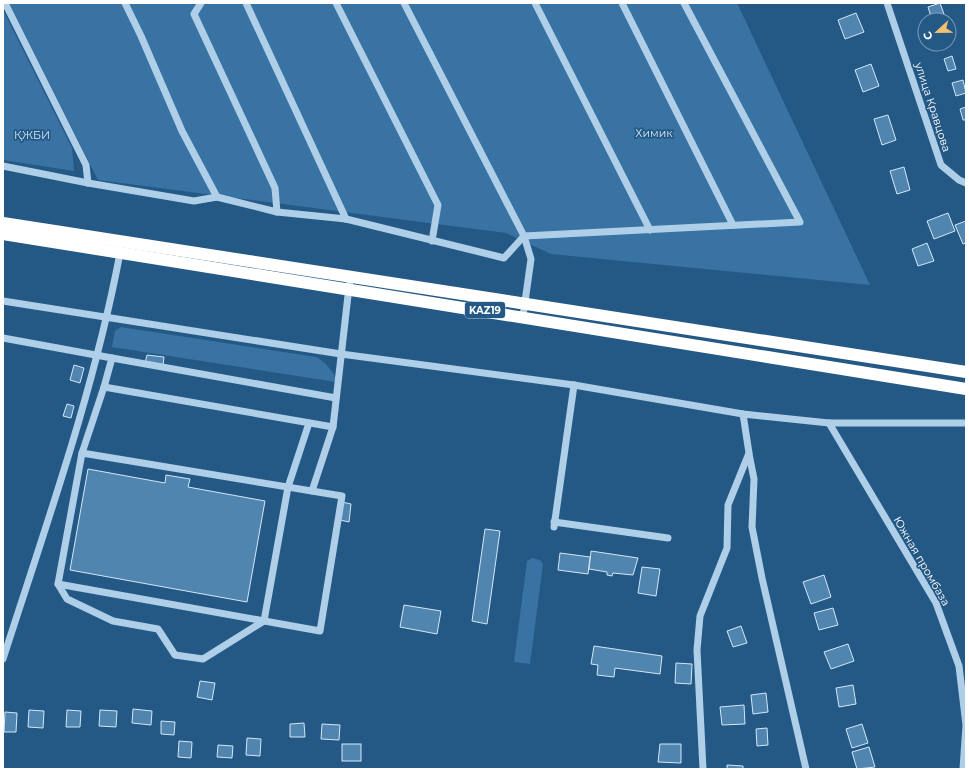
<svg xmlns="http://www.w3.org/2000/svg" width="969" height="772" font-family="Montserrat,sans-serif">
<style>
.green{fill:#3873a3}
.building{fill:#5085b0;stroke:#d3e7f7}
.lines{fill:none;stroke-linecap:round;stroke-linejoin:round}
.minor{stroke:#afcfe9;stroke-width:7}
.highway{stroke:#fff;stroke-width:12}
.labels{text-anchor:middle;stroke-width:3.5;stroke-linejoin:round;paint-order:stroke}
.shield{fill:#245986;stroke:#bdcddb;stroke-width:1}
.shield-label{font-size:10px;font-weight:bold;fill:#fff}
.street-label{font-size:11px;fill:#fff;stroke:#245986}
.park-label{font-size:11px;fill:#d3e7f7;stroke:#245986}
</style>
<rect width="100%" height="100%" fill="#245986"/>
<g class="green">
<polygon points="9,3 737,3 870,285 551,254 506,233 98,180"/>
<polygon points="3,10 72,148 74,171 3,160"/>
<path d="M 121,327 L 316,357 C 324,361 336,373 336,382 L 112,347 L 115,331 Z"/>
<polygon points="532,558 540,560 543,564 530,664 514,662 527,561"/>
</g>
<g class="building">
<polygon points="940,3 945,17 932,20 928,7"/>
<polygon points="856,13 864,32 845,39 838,20"/>
<polygon points="949,28 954,40 949,42"/>
<polygon points="952,56 956,69 948,71 944,59"/>
<polygon points="871,64 879,86 863,92 855,70"/>
<polygon points="963,80 966,93 956,96 952,83"/>
<polygon points="966,107 966,120 963,120 960,109"/>
<polygon points="888,115 896,140 882,145 874,119"/>
<polygon points="904,167 910,190 897,194 890,171"/>
<polygon points="948,213 955,231 934,239 927,221"/>
<polygon points="966,221 966,243 963,244 955,225"/>
<polygon points="927,243 934,261 918,266 912,249"/>
<polygon points="147,355 164,357 163,365 145,363"/>
<polygon points="74,365 84,368 80,383 70,380"/>
<polygon points="67,404 74,406 71,418 63,416"/>
<polygon points="88,469 165,483 166,475 190,479 188,487 265,501 247,602 70,570"/>
<polygon points="342,502 351,504 349,522 340,520"/>
<polygon points="485,529 500,531 487,624 472,621"/>
<polygon points="591,551 638,558 633,575 613,573 612,576 607,575 607,572 589,569"/>
<polygon points="560,553 590,557 588,574 558,570"/>
<polygon points="642,567 660,569 656,596 638,593"/>
<polygon points="824,575 831,597 811,604 803,582"/>
<polygon points="404,605 441,611 437,634 400,627"/>
<polygon points="833,608 838,625 819,630 814,613"/>
<polygon points="741,626 747,643 733,647 727,631"/>
<polygon points="848,644 854,661 831,669 824,652"/>
<polygon points="594,646 662,656 660,674 615,668 614,677 597,675 598,665 591,664"/>
<polygon points="676,663 692,664 691,684 675,683"/>
<polygon points="200,681 215,683 212,700 197,697"/>
<polygon points="853,685 856,704 839,707 836,688"/>
<polygon points="766,693 768,712 753,714 751,695"/>
<polygon points="744,705 745,724 722,725 720,707"/>
<polygon points="133,709 152,711 151,725 132,723"/>
<polygon points="29,710 44,711 43,728 28,727"/>
<polygon points="67,710 81,711 80,727 66,727"/>
<polygon points="100,710 117,711 116,727 99,726"/>
<polygon points="5,712 17,713 16,732 4,732"/>
<polygon points="161,721 175,722 174,735 161,734"/>
<polygon points="304,723 305,737 290,737 290,724"/>
<polygon points="322,724 340,725 339,740 321,739"/>
<polygon points="862,724 868,743 852,748 846,729"/>
<polygon points="767,728 768,745 757,746 756,729"/>
<polygon points="247,738 261,739 260,756 246,755"/>
<polygon points="179,741 192,742 191,758 178,757"/>
<rect x="342" y="744" width="19" height="17"/>
<polygon points="660,744 681,744 681,763 658,762"/>
<polygon points="218,745 233,746 232,758 217,757"/>
<polygon points="869,747 875,767 857,769 852,752"/>
<polygon points="727,765 743,766 743,769 727,769"/>
</g>
<g class="lines">
<g class="minor">
<polyline points="5,3 86,165 88,183"/>
<polyline points="125,3 141,36 182,131 217,197"/>
<polyline points="201,3 194,14 275,188 277,212"/>
<polyline points="246,3 346,219"/>
<polyline points="336,3 438,205 432,241"/>
<polyline points="404,3 524,236 531,259 523,316"/>
<polyline points="535,3 650,230"/>
<polyline points="622,3 733,225"/>
<polyline points="887,3 941,165 959,180 966,183"/>
<polyline points="3,166 88,183 194,201 217,197 277,212 346,219 504,258 524,236 800,222 684,3"/>
<polyline points="3,301 341,354 574,385 743,414 829,423 966,423"/>
<polyline points="3,338 112,358 104,387 333,427 350,278"/>
<polyline points="112,358 336,398"/>
<polyline points="104,387 82,453 58,584 67,599 113,621 158,629 175,655 203,659 264,621 288,487 309,423"/>
<polyline points="829,423 936,603 959,666 966,725 963,769"/>
<polyline points="749,454 754,479 752,527 762,578 806,769"/>
<polyline points="312,491 333,427"/>
<polyline points="554,522 668,538"/>
<polyline points="554,527 574,385"/>
<polyline points="58,584 320,631 342,496 82,453"/>
<path d="M 3,659 C 46,525 94,391 120,253"/>
<polyline points="703,769 697,650 700,616 727,548 728,505 749,453 743,414"/>
</g>
<g class="highway">
<polyline points="3,223 966,372"/>
<polyline points="3,234 966,389"/>
</g>
</g>
<g class="labels">
<rect class="shield" x="465" y="302" width="40" height="16" rx="3"/>
<g class="shield-label">
<text x="485" y="314">KAZ19</text>
</g>
<g class="street-label">
<text transform="translate(933 107) rotate(72)" y="4">улица Кравцова</text>
<text transform="translate(922 561) rotate(60)" y="4">Южная промбаза</text>
</g>
<g class="park-label">
<text x="654" y="137">Химик</text>
<text x="32" y="139">ҚЖБИ</text>
</g>
</g>
<rect width="969" height="772" fill="none" stroke="#ffffff" stroke-width="8"/>
<g transform="translate(937 32) rotate(248)"><circle r="19" fill="#245986" stroke="#7c9bb6"/>
<path d="M0-3L7 15L0 10L-7 15Z" fill="#f3c172"/>
<text y="-6" font-size="11" font-weight="bold" text-anchor="middle" fill="#ffffff">С</text>
</g>
</svg>
